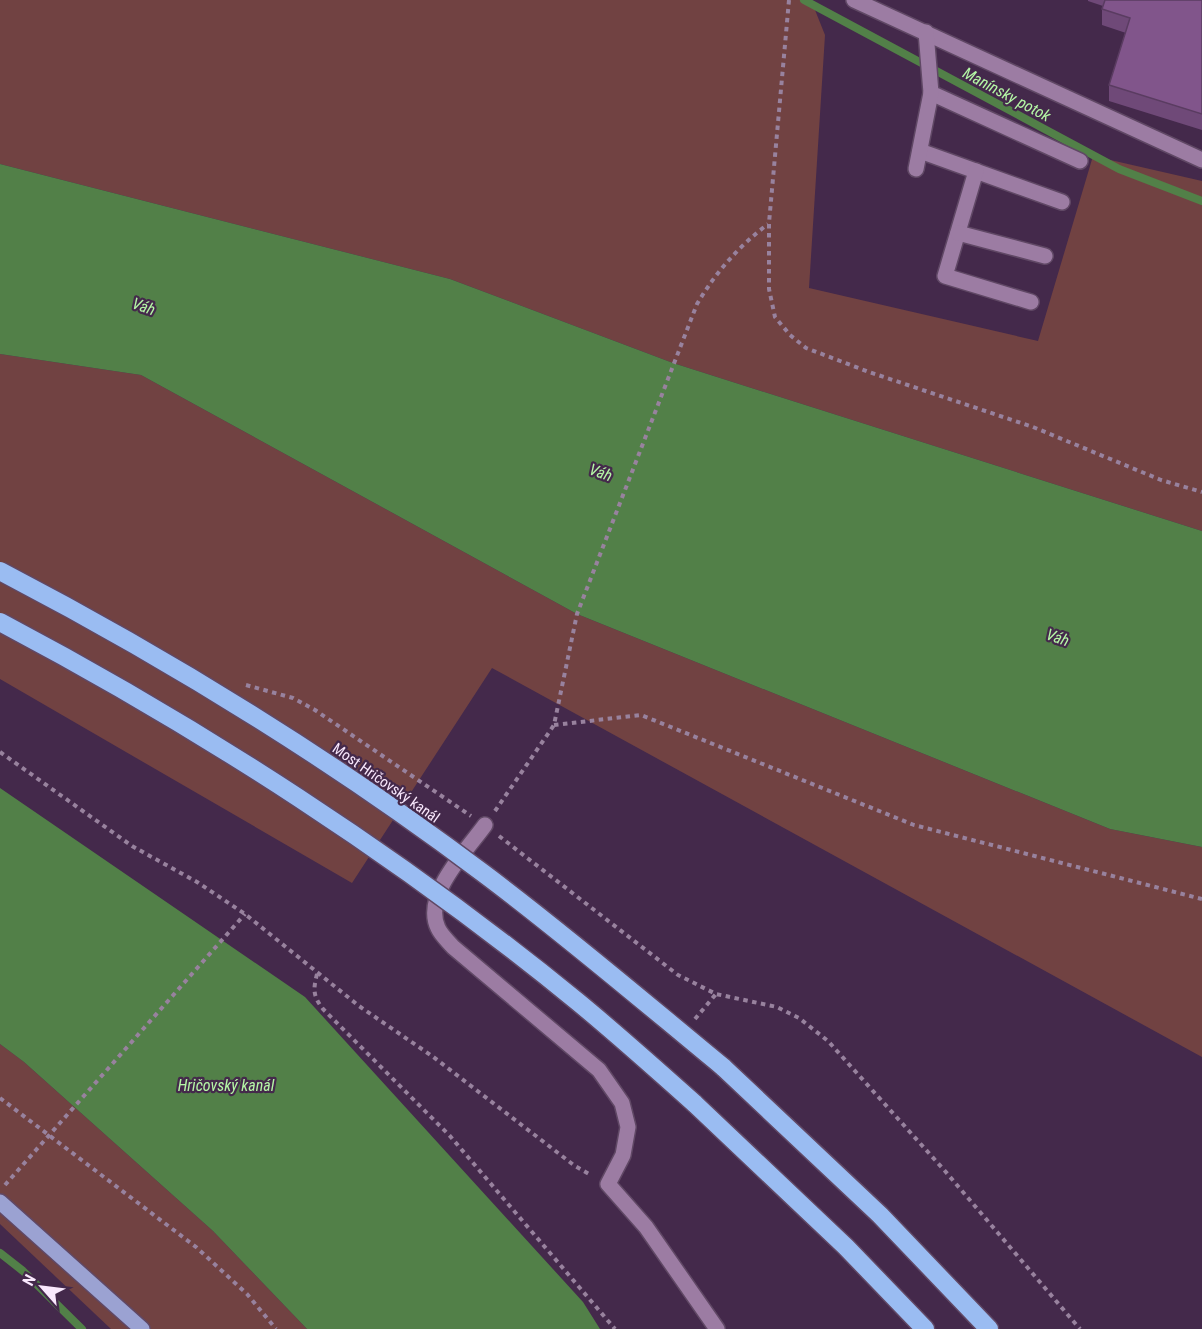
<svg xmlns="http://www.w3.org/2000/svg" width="1202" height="1329" font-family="'Roboto Condensed',sans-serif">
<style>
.green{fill:#714242}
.water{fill:#528048}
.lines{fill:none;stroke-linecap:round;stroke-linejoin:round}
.stream{stroke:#528048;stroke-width:8}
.minor-casing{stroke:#604865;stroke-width:18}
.major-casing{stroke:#604865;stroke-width:18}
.highway-casing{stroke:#604865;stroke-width:21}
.path{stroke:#98829e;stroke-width:4;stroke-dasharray:4.5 4.5;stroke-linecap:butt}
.minor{stroke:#9c7ca3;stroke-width:15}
.major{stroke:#9ba2d2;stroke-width:15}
.highway{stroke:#9abcf2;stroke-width:18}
.highway-bridge-casing{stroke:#604865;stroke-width:21;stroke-linecap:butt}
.highway-bridge{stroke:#9abcf2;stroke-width:18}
.wall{fill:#6f4978}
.building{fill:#81558b;stroke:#5a3c61;stroke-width:1.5}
.labels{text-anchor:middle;stroke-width:4.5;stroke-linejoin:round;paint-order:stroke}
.street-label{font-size:15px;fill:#f9e8fd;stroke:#44294b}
.water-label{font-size:16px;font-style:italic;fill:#b5f7a6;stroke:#44294b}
</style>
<rect width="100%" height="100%" fill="#44294b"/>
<g class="green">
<polygon points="0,0 811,0 825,35 809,288 1038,341 1093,156 1202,181 1202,531 673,363 450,279 0,164"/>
<polygon points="0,354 141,375 577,614 1110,829 1202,847 1202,1057 492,668 352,883 0,679"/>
<polygon points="0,1044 24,1062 213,1231 307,1329 111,1329 0,1224"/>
</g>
<g class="water">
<polygon points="0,164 450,279 673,363 1202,531 1202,847 1110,829 577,614 141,375 0,354"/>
<polygon points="0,788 305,997 583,1302 600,1329 307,1329 213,1231 24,1062 0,1044"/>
</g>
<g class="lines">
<g class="stream">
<polyline points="804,0 1119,169 1202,201"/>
<polyline points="0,1253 23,1271 82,1329"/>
</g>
<g class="minor-casing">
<g id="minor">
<polyline points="854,0 1202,160"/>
<polyline points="926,32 931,93 1080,161"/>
<polyline points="920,151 1062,202"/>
<polyline points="916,169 931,93"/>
<polyline points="976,171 945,276 1031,302"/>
<polyline points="958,233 1045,256"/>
<path d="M 485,825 C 467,850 422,895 438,928 C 441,935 448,941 453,947 L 599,1070 L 622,1103 L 628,1127 L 623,1155 L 608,1184 L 646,1227 L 717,1329"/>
</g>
</g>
<g class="major-casing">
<polyline id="major" points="0,1202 142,1329"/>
</g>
<g class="highway-casing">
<g id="highway">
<polyline points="723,1067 880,1215 989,1329"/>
<polyline points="694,1103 846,1247 925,1329"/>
</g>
</g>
<g class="path">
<polyline points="789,0 769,223 769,289 775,317 790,335 806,348 869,372 1033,427 1161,480 1202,492"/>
<polyline points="246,685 293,698 315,710 471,816"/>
<polyline points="554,725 641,715 914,825 1202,899"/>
<polyline points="0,752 132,846 197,882 245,914 359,1006 432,1056 575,1166 591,1175"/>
<path d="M 495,811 L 554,725 L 577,614 L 697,304 C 716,272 738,247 768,224"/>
<polyline points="499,836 678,975 716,994 777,1007 799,1018 828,1041 945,1171 1080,1329"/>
<path d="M 317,974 C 313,990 313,996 323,1009 L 450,1136 L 615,1329"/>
<polyline points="695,1019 716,994"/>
<polyline points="0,1098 196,1247 247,1294 276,1329"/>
<polyline points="5,1185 245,914"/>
</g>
<use href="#minor" class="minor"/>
<use href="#major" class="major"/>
<use href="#highway" class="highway"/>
<g class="highway-bridge-casing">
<g id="highway-bridge">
<path d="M 0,571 C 169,659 331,759 483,873 C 566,935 644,1002 723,1067"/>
<path d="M 0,622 C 201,728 402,858 578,1002 C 618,1035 656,1069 694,1103"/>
</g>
</g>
<use href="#highway-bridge" class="highway-bridge"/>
</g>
<polygon class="wall" points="1088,0 1202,0 1202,130 1109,101 1109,85 1126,33 1102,25 1102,9 1103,6 1088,1"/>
<polygon class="building" points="1105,0 1202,0 1202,114 1109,85 1130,18 1102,9"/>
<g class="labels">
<g class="street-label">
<text transform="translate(386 783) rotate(35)" y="5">Most Hričovský kanál</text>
</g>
<g class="water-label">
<text transform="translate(1007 94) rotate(28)" y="6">Manínsky potok</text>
<text transform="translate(144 306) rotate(20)" y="6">Váh</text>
<text transform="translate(601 472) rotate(20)" y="6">Váh</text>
<text transform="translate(1058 637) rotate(20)" y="6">Váh</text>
<text x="226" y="1091">Hričovský kanál</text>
</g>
</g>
<g transform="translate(42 1287) rotate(298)" stroke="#44294b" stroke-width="4.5" paint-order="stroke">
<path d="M0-4.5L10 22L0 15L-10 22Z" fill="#f9e8fd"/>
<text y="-9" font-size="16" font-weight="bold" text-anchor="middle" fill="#f9e8fd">N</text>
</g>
</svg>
